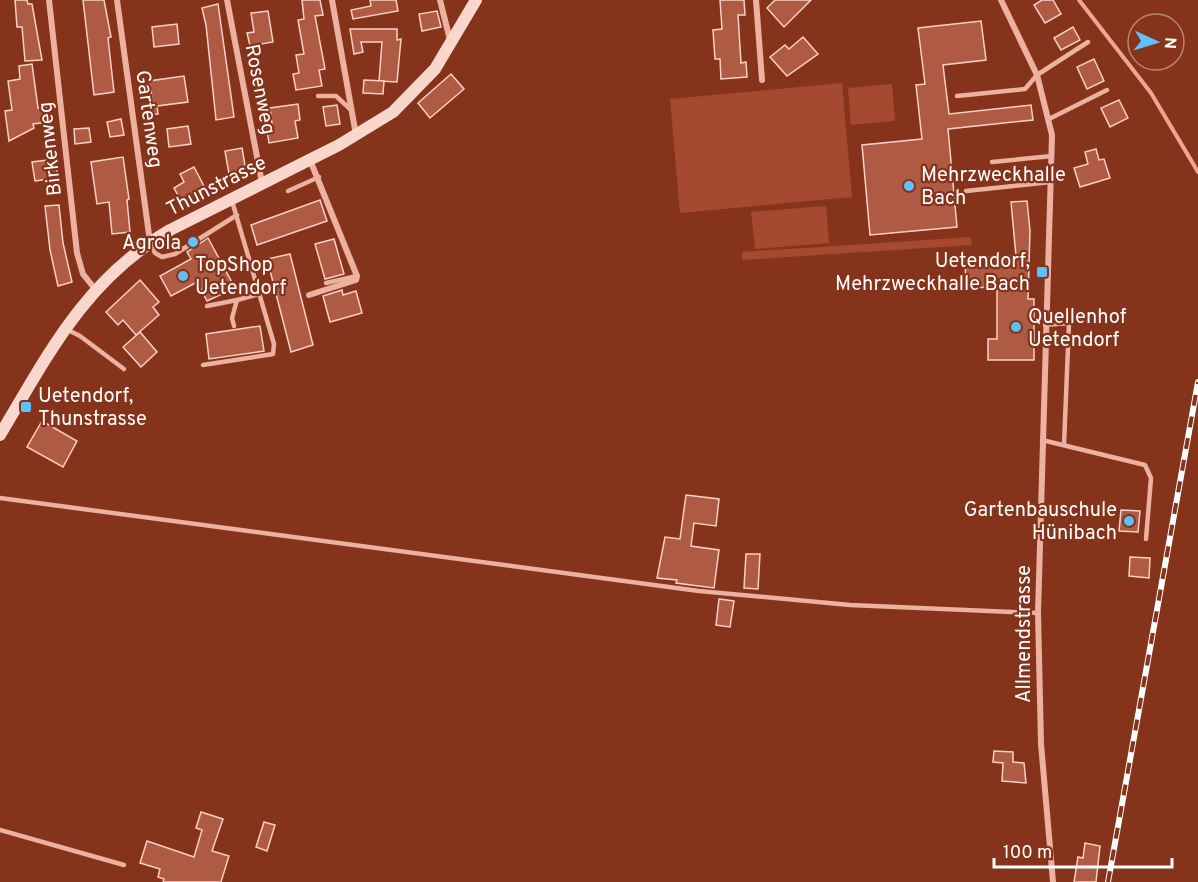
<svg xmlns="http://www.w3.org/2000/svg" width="1198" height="882" font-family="Overpass,sans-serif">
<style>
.green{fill:#a54a30}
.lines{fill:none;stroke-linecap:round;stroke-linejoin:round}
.stream{stroke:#eea694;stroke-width:4}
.building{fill:#af5a43;stroke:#f9d1c6;stroke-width:1.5}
.lane{stroke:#ecb1a1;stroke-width:4.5}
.street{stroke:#ecb1a1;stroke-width:6}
.secondary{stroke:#f9d7cd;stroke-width:12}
.rail-casing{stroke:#fff;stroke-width:6}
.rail{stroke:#85331a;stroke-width:4;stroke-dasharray:11;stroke-linecap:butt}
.poi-dot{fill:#5dc1fe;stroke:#85331a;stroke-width:2}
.labels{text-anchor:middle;stroke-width:4.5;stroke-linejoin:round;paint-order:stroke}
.street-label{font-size:20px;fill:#fff;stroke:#85331a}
.poi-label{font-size:20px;fill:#fff;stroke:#85331a;text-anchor:start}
</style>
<rect width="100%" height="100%" fill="#85331a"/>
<g class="green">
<polygon points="842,83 852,197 680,213 670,99"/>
<polygon points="892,84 895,121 851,125 848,88"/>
<polygon points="826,206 829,243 755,249 751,212"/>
<polygon points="971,237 972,245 742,260 742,252"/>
</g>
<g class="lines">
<polyline class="stream" points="1079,0 1151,93 1198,172"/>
</g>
<g class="building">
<polygon points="15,0 27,0 28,4 32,4 42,60 25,61 22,27 17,27"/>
<polygon points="83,0 104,0 111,37 108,38 114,92 94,95"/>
<polygon points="302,0 320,0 323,15 315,16 325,69 319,70 322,86 296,90 293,74 299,73 296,55 304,54 298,20 304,19"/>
<polygon points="370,0 396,0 398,11 353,19 351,10 371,6"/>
<polygon points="720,0 744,0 745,15 738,15 741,63 746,62 747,77 721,79 720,59 715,59 713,30 722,29"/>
<polygon points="775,0 811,0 784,27 767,8"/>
<polygon points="1042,0 1053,0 1061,14 1045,23 1034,5"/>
<polygon points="218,4 234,117 216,120 206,25 202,8"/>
<polygon points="268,11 273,42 250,46 247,33 254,32 251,13"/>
<polygon points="437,11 441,27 422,31 419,14"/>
<polygon points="981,21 986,60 943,65 949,114 1031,105 1033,120 948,129 957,227 870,235 862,145 922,139 916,85 925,84 918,28"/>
<polygon points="177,24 179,44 154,47 152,27"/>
<polygon points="1073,27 1080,40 1061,50 1054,38"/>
<polygon points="350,29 397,29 397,40 401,39 397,82 379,81 382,42 361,42 363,52 354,54"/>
<polygon points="803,37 818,54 787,76 770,57 785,45 789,49"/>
<polygon points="1094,59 1104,81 1087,89 1077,67"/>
<polygon points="32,64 38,108 47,107 48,122 33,124 34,128 9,141 5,111 12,110 8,81 20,79 19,66"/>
<polygon points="451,74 464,89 430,118 418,103"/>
<polygon points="184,76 188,102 157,106 158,114 145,115 144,104 153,103 149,81"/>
<polygon points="364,80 384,81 383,94 363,93"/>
<polygon points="1119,100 1128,118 1110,127 1101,108"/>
<polygon points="298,104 300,120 295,121 298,138 269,143 266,125 272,124 270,108"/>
<polygon points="337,105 340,124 326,126 323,107"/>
<polygon points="121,119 124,135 110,137 107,122"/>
<polygon points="188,126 191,144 169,147 167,129"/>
<polygon points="89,128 91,142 75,144 74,129"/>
<polygon points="242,148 246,171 229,174 225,151"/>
<polygon points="1096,149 1099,160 1104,159 1110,178 1080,187 1074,168 1088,164 1085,152"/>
<polygon points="123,157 129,199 127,200 130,232 112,234 109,202 97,204 91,162"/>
<polygon points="55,159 58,178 35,181 32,162"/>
<polygon points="194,167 206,190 182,203 174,188 184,182 180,174"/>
<polygon points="320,200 327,221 257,245 251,225"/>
<polygon points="1027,201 1030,231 1028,299 1034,299 1034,360 988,360 988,339 997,339 997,287 966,288 965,258 1016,256 1011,202"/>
<polygon points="59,205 63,243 72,282 58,286 50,250 45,206"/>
<polygon points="208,238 235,288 207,301 197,282 171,296 160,276 191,259 187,252"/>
<polygon points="334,239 344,274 325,279 315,244"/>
<polygon points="290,254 313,345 291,352 267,259"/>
<polygon points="140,280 159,302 153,307 159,315 136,335 123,320 118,325 106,312"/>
<polygon points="342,290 343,295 356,291 362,313 330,322 323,296"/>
<polygon points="260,326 264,351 209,359 206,334"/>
<polygon points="140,332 157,352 141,367 123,347"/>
<polygon points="42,421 77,441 63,467 27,447"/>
<polygon points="686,495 719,499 716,526 694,523 691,546 719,550 714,588 676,583 677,580 657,578 665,537 680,539"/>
<polygon points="1121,510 1140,511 1138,532 1119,531"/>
<polygon points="746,554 760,554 758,589 744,588"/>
<polygon points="1130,557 1150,558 1149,578 1129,576"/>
<polygon points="719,599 734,601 730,627 716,625"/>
<polygon points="994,751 1013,752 1013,762 1024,763 1026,783 1002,781 1003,763 993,762"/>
<polygon points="201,812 223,819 212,851 229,856 221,882 163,882 164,879 158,877 160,869 140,863 147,841 194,857 202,830 196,828"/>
<polygon points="264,822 275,825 267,851 256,847"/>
<polygon points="1085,843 1100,846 1096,882 1074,882 1078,857 1083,858"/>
</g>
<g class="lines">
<g class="lane">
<polyline points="318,96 336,96 350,109"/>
<polyline points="957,96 1025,89 1037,75 1088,42"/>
<polyline points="1049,119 1107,90"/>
<polyline points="992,162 1052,156"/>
<polyline points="288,191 319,177"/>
<polyline points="966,191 1051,182"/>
<polyline points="151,244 155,253 162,257 175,254 237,215"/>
<polyline points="326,283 357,276"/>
<polyline points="207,306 237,300"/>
<polyline points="1045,325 1069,323 1064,445"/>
<polyline points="234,326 232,318 237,300 259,294"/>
<polyline points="66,329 80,336 124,369"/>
<polyline points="203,365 273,354 274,344 232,201"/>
<polyline points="1042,440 1145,465 1151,478 1146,539"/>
<polyline points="0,498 699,591 850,605 1038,613"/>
<polyline points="0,830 124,865"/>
</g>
<g class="street">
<polyline points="49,0 77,253 83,274 95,289"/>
<polyline points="117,0 150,242"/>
<polyline points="227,0 262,183"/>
<polyline points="332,0 356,135"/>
<polyline points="440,0 450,40"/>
<polyline points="756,0 762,80"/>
<polyline points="1001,0 1037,75 1052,135 1038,613 1041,744 1053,882"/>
<polyline points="309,295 356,280 357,276 310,160"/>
</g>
<path class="secondary" d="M 0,435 C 49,353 85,280 170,230 L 339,145 L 393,112 L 435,69 L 476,0"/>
<g class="rail-casing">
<polyline id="rail" points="1108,882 1198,382"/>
</g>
<use href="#rail" class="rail"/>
</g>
<g class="poi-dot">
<circle cx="909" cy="186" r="6"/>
<circle cx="193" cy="242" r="6"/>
<rect x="1036" y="266" width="12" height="12" rx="3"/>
<circle cx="183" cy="276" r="6"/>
<circle cx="1016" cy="327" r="6"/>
<rect x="20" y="401" width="12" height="12" rx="3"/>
<circle cx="1129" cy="521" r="6"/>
</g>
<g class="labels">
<g class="street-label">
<text transform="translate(261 89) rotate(79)" y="7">Rosenweg</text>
<text transform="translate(150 119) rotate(82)" y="7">Gartenweg</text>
<text transform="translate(49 149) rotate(-96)" y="7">Birkenweg</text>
<text transform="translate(216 185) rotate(-27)" y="7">Thunstrasse</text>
<text transform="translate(1023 634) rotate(-90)" y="7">Allmendstrasse</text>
</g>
<g class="poi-label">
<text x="921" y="181">Mehrzweckhalle<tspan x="921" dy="23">Bach</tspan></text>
<text x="181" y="249" text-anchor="end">Agrola</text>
<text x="1030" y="267" text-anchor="end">Uetendorf,<tspan x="1030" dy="23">Mehrzweckhalle Bach</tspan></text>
<text x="195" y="271">TopShop<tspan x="195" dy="23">Uetendorf</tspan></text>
<text x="1028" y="323">Quellenhof<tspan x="1028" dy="23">Uetendorf</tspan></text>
<text x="38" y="402">Uetendorf,<tspan x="38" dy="23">Thunstrasse</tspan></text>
<text x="1117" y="516" text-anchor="end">Gartenbauschule<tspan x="1117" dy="23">Hünibach</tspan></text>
</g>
</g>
<g transform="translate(1156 42) rotate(94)"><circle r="28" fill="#85331a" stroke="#b68576" stroke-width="1.5"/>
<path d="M0-4.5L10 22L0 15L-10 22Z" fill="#5dc1fe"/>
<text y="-9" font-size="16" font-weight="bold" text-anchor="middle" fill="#ffffff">N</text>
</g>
<path d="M994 858v9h178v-9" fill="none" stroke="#ffffff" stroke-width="3"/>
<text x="1003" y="858" font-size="18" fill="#ffffff" stroke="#85331a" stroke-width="4.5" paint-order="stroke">100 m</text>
</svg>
